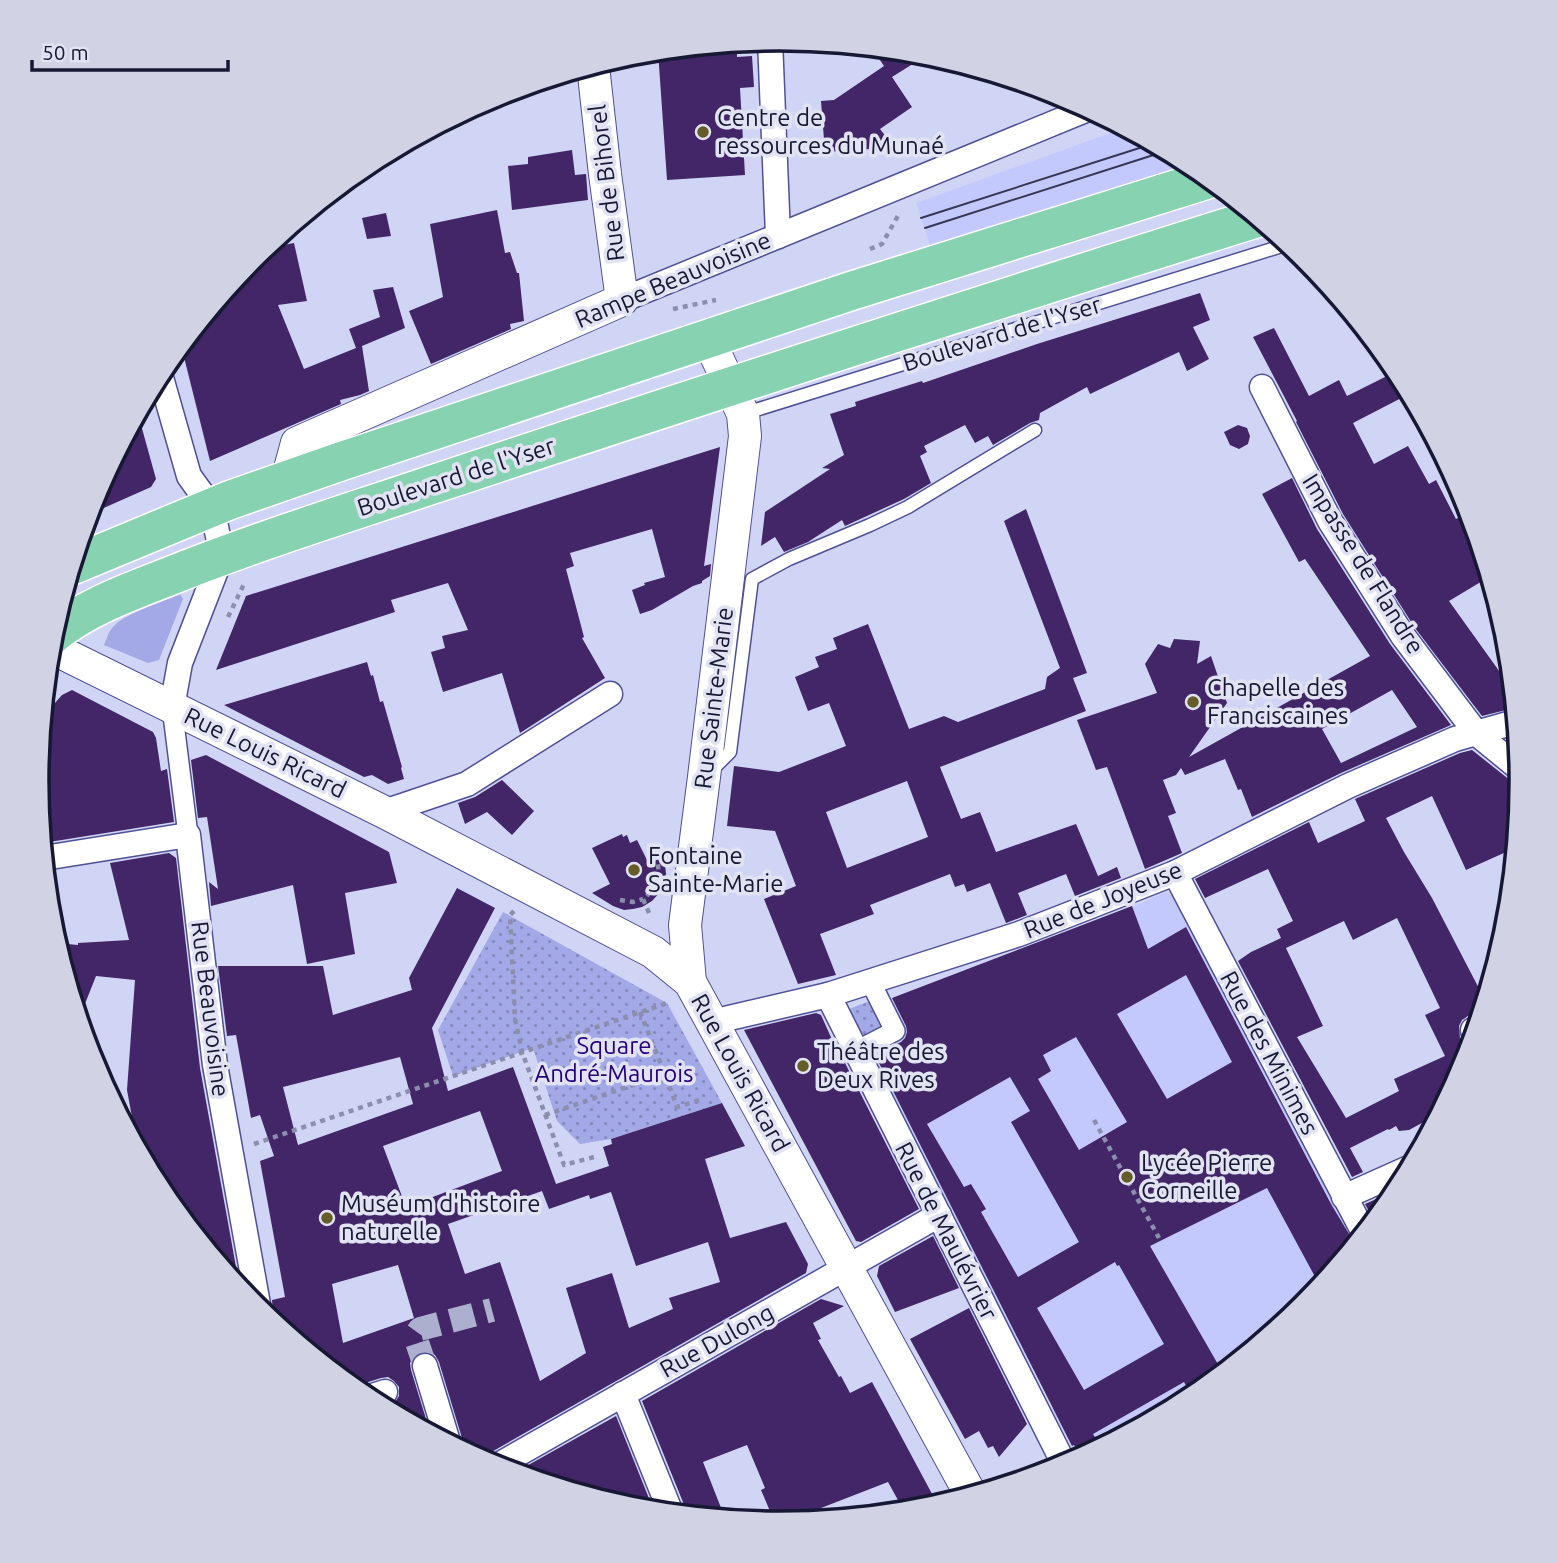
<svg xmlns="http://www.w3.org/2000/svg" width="1558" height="1563" font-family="Ubuntu,sans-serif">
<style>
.built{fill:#c3c9fc}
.grass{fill:#a3a8e7}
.park{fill:url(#park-dots)}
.building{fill:#422667;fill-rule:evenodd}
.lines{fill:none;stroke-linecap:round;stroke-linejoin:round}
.minor-tunnel{stroke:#acafce;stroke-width:24;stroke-dasharray:24 12;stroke-linecap:butt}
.service-casing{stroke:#4f5196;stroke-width:15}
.pedestrian-casing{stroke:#4f5196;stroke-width:22}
.minor-casing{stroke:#4f5196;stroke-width:27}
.tertiary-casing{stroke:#4f5196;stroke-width:34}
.primary-casing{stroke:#fff;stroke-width:41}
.path{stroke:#8c8ead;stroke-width:4.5;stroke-dasharray:5 5;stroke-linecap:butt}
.service{stroke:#fff;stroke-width:12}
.pedestrian{stroke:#fff;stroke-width:19}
.minor{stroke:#fff;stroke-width:24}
.tertiary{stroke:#fff;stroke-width:32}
.primary{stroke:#87d2b1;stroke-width:38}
.tram{stroke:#363754;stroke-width:2}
.poi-dot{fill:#655d29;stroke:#e1e3f3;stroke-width:2.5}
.labels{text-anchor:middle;stroke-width:7;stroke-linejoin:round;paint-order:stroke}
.poi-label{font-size:24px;fill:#171834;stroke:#e1e3f3;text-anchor:start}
.street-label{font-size:24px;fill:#171834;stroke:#e1e3f3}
.park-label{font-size:24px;fill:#25007d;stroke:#e1e3f3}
.rim{fill:none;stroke:#171834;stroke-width:3.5}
</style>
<defs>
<pattern id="park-dots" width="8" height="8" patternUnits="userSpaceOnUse" patternTransform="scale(1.75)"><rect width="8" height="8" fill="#a3a8e7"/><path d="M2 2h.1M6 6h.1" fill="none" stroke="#8488bc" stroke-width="1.8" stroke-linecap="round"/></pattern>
</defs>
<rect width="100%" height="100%" fill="#d1d5f5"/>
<g class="built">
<polygon points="1124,128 1192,165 932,251 916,203"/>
<polygon points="1165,892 1181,901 1359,1239 1304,1307 1191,1399 1081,1457 1075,1445 1072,1446 1050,1409 1054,1407 1009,1326 1004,1328 863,1053 888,1000 1132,907"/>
</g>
<path class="grass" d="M 180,594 L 183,599 L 159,660 L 148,663 L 104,645 C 107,638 109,630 115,625 C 127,613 163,602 180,594 Z"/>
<g class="park">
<polygon points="503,912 667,1003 722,1103 611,1139 580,1144 557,1121 533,1048 453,1076 438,1030"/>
<polygon points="878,998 895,1031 856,1051 838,1013"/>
</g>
<g class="building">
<polygon points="737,43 737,57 752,56 754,87 740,88 745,175 667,180 658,51"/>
<polygon points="872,48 927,55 892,77 912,107 880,129 887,138 871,149 825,152 821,101 834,100 884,66"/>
<polygon points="572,150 575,175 586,174 588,200 512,210 508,166 528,164 528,157"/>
<polygon points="497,210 505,253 510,252 517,273 519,273 524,321 510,324 511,329 431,364 409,311 443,297 430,224"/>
<polygon points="386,213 391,236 367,239 362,218"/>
<polygon points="294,243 307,301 278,305 304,369 356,348 349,329 380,317 373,290 393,287 405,328 362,346 369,391 360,395 340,400 341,404 210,461 181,345 254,256 263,249"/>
<polygon points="1200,293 1210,320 1193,327 1209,359 1187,371 1179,352 1090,394 1087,387 1040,413 1039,420 1030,423 993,445 988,436 975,443 965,425 924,446 927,452 920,456 931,483 904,499 845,526 842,520 808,542 784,552 775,537 761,546 765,512 830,469 822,468 844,455 830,414 856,406 855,402 922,381 923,383 1037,344"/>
<polygon points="1274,328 1309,396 1339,380 1347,396 1397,371 1409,394 1353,423 1374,464 1408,446 1429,484 1436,480 1456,519 1469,512 1489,577 1449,601 1512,689 1514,708 1482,716 1415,628 1343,514 1296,422 1297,421 1253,337"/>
<polygon points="138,414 156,479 151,487 88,515 93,497"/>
<polygon points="1238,425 1247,428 1250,436 1248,444 1239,449 1230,445 1224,432"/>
<polygon points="720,447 704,566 711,564 710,576 702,581 702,583 693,586 652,610 640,614 632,590 645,585 644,583 665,577 652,529 570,553 574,566 566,569 584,637 582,638 605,678 520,733 502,673 443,692 431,652 445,648 442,636 468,630 448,583 391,600 395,612 216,670 246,596"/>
<path d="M 1292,478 L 1317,529 L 1390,644 L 1451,725 L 1341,773 L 1252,817 L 1241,789 L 1238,790 L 1225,759 L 1185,775 L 1181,768 L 1176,775 L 1163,780 L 1176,813 L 1168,816 L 1182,853 L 1145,869 L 1107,767 L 1096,770 L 1077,720 L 1157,693 L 1145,664 L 1158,644 L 1170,648 L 1174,639 L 1200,641 L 1197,664 L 1211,656 L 1227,703 L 1189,757 L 1370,656 L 1305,559 L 1299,562 L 1262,494 ZM 1392,690 L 1417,727 L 1341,763 L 1322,729 Z"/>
<path d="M 1026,509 L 1087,673 L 1073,678 L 1086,711 L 940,767 L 961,819 L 980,812 L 996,852 L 1076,824 L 1098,876 L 1117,867 L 1121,878 L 1075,896 L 1066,874 L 1018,893 L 1027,915 L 1006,923 L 990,883 L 967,892 L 964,884 L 955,887 L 950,874 L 870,905 L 874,914 L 820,934 L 836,975 L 798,984 L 764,899 L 796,886 L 775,831 L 727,826 L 734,766 L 779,772 L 846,746 L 829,703 L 808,711 L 795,677 L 819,667 L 815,657 L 837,649 L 833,638 L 868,624 L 909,729 L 944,716 L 958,722 L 1045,689 L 1047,677 L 1060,668 L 1004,521 ZM 907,781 L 928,837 L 847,868 L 826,812 Z"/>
<polygon points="367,662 371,676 373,675 380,702 383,701 402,767 401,768 404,779 388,784 372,775 364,777 224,705"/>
<polygon points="72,690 153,732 156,738 161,771 167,769 174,822 43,843 37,781 40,748 46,722 54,704 62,695"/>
<path d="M 1472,750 L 1511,781 L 1521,783 L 1515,848 L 1466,870 L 1432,796 L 1386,818 L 1404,852 L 1432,898 L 1485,1000 L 1479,1017 L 1475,1015 L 1468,1016 L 1462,1020 L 1459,1026 L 1460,1038 L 1464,1044 L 1470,1047 L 1465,1066 L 1447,1098 L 1437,1103 L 1441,1110 L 1432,1114 L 1433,1117 L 1409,1130 L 1399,1131 L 1396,1126 L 1389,1130 L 1388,1129 L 1350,1148 L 1363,1172 L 1352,1177 L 1238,961 L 1251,952 L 1281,938 L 1277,929 L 1293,921 L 1268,869 L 1205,898 L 1195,879 L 1309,822 L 1318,843 L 1365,821 L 1355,799 L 1460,753 ZM 1397,918 L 1440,1008 L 1425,1015 L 1445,1056 L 1394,1079 L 1399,1091 L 1346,1118 L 1297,1037 L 1323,1026 L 1285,946 L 1286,948 L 1344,921 L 1353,940 Z"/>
<polygon points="206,755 389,852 397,883 345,893 355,954 307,964 293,885 211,906 209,882 218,889 207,817 198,818 191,760"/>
<polygon points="502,780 534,811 512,835 487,812 465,824 458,803 475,797"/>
<polygon points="622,834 623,837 627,835 630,843 637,840 649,864 664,856 666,874 662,890 652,901 642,907 633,909 624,910 613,906 592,893 610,884 592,848"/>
<polygon points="169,853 176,858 200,1068 240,1289 162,1194 127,1129 134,1128 127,1090 135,980 96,976 79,1019 56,943 78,945 78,943 129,940 110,863"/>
<path d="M 457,888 L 495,908 L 432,1028 L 448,1091 L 513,1067 L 556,1184 L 609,1166 L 603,1147 L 612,1144 L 611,1139 L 722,1103 L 745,1146 L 705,1159 L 730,1238 L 786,1222 L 808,1264 L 806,1273 L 488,1454 L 482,1460 L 461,1449 L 463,1445 L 462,1438 L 439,1362 L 435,1355 L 428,1351 L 420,1352 L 414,1356 L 410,1363 L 411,1370 L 430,1432 L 384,1408 L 395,1402 L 399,1396 L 399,1387 L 394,1381 L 388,1377 L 381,1378 L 362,1384 L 355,1389 L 270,1319 L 273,1314 L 272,1300 L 285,1297 L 260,1161 L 274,1156 L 260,1115 L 251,1118 L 236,1035 L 227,1036 L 218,966 L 323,966 L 333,1015 L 412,990 L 409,978 ZM 400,1057 L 413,1104 L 298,1145 L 283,1087 ZM 480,1111 L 502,1171 L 406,1207 L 383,1146 ZM 542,1191 L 549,1209 L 589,1195 L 590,1199 L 611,1192 L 636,1266 L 708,1242 L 720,1282 L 669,1298 L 673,1309 L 629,1328 L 612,1273 L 566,1288 L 586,1353 L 540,1381 L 500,1262 L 465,1274 L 448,1224 ZM 398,1265 L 414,1318 L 343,1343 L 332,1284 Z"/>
<path d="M 1132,906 L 1148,949 L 1186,927 L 1331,1204 L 1355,1244 L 1320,1286 L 1267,1188 L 1150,1246 L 1223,1373 L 1193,1398 L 1184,1382 L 1093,1434 L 1101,1447 L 1081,1457 L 1074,1445 L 1072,1446 L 875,1055 L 901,1042 L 905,1038 L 907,1032 L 906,1026 L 892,998 ZM 1186,975 L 1232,1062 L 1167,1099 L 1117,1014 ZM 1076,1037 L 1127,1122 L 1079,1150 L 1038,1079 L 1051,1071 L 1043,1055 ZM 1010,1077 L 1030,1111 L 1011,1122 L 1079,1242 L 1018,1277 L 981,1212 L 986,1209 L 971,1184 L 964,1187 L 927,1124 ZM 1115,1262 L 1117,1266 L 1119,1265 L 1164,1344 L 1084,1390 L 1037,1308 Z"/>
<polygon points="816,1013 821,1015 843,1064 845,1063 919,1209 861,1242 856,1241 744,1030"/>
<polygon points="1399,1189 1396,1194 1374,1221 1365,1204"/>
<polygon points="933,1236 959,1288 895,1312 877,1276 879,1266"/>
<polygon points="821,1299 844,1306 813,1323 821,1339 818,1340 839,1377 841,1376 850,1393 872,1382 938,1505 923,1510 904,1511 888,1482 803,1515 803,1518 793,1522 775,1523 761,1490 765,1488 747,1445 703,1462 725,1518 686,1515 685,1507 642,1401"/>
<polygon points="969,1308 1027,1424 999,1457 993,1446 988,1448 979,1431 965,1439 910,1339"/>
<polygon points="616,1416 654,1511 634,1509 514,1473"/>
</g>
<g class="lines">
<polyline class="minor-tunnel" points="425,1366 415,1336 420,1329 492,1310"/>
<g class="service-casing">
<g id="service">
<polyline points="743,414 1288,244"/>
<polyline points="710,772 730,752 752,579 789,559 870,525 908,507 1035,430"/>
</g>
</g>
<g class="pedestrian-casing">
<g id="pedestrian">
<polyline points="172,707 188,835"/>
<polyline points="856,1051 895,1031 870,981"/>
</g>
</g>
<g class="minor-casing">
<g id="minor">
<polyline points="770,40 778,236"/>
<polyline points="622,300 1088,109"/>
<polyline points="160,374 189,476 212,508 222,555 180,663 172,707"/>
<polyline points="1262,387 1330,521 1403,636 1477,734 1520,769"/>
<polyline points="384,812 467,784 610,694"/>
<polyline points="44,858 188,835 215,1065 259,1310"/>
<polyline points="1175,873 1364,1233"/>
<polyline points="828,995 1065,1466"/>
<polyline points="712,1022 828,995 1019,934 1175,873 1348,786 1455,739 1515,722"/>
<polyline points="1473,1030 1474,1033"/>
<polyline points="1344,1197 1411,1167"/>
<polyline points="425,1366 448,1442"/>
<polyline points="623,1394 671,1513"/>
<polyline points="366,1398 385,1392"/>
<polyline points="495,1467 939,1215"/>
</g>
</g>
<g class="tertiary-casing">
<g id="tertiary">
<polyline points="287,480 297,443 622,300 605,174 593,66"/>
<polyline points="50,647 384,812 653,952 690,982 971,1495"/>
<polyline points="690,982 685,925 704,777 745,436 743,414 708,338"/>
</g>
</g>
<g class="primary-casing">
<g id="primary">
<polyline points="73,565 230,500 339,462 851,291 1209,179"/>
<path d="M 51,636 C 83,609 126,593 165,578 C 244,546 326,520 407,493 C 690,399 973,307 1257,218"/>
</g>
</g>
<g class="path">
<polyline points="870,249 882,244 899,214"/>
<polyline points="673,309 716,300"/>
<polyline points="228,617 244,584"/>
<polyline points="620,900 633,902 643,899"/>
<polyline points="514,911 510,915 515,1019 522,1052 564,1165 594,1157"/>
<path d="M 649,913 L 643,899 C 656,889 661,876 657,861"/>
<polyline points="640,1012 665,1074"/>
<polyline points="545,1115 665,1074 677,1107 703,1099"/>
<polyline points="1094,1120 1159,1238"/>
<polyline points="254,1144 667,1003 669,1003"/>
</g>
<use href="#service" class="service"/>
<use href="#pedestrian" class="pedestrian"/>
<use href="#minor" class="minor"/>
<use href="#tertiary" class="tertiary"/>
<use href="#primary" class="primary"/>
<g class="tram">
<polyline points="921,218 1152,144"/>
<polyline points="925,228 1166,151"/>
</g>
</g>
<g class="poi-dot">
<circle cx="703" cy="132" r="7"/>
<circle cx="1193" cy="702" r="7"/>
<circle cx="634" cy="870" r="7"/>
<circle cx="803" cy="1066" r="7"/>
<circle cx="1127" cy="1177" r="7"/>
<circle cx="327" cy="1218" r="7"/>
</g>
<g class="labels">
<g class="poi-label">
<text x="717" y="126">Centre de<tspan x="717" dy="28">ressources du Munaé</tspan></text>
<text x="1207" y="696">Chapelle des<tspan x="1207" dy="28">Franciscaines</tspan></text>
<text x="648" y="864">Fontaine<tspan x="648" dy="28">Sainte-Marie</tspan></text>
<text x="817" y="1060">Théâtre des<tspan x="817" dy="28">Deux Rives</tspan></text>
<text x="1141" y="1171">Lycée Pierre<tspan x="1141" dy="28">Corneille</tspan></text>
<text x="341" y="1212">Muséum d'histoire<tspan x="341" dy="28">naturelle</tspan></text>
</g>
<g class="street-label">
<text transform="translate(607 183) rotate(-97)" y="8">Rue de Bihorel</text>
<text transform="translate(673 280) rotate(-23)" y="8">Rampe Beauvoisine</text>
<text transform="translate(1002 334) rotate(-17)" y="8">Boulevard de l'Yser</text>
<text transform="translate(456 477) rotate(-18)" y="8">Boulevard de l'Yser</text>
<text transform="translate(1363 564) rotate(58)" y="8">Impasse de Flandre</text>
<text transform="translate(714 698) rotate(-83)" y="8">Rue Sainte-Marie</text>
<text transform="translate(265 753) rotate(26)" y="8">Rue Louis Ricard</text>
<text transform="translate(1103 900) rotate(-22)" y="8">Rue de Joyeuse</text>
<text transform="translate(210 1009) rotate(83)" y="8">Rue Beauvoisine</text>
<text transform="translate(1269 1053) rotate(62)" y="8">Rue des Minimes</text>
<text transform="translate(740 1073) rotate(61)" y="8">Rue Louis Ricard</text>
<text transform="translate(946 1231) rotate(63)" y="8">Rue de Maulévrier</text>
<text transform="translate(717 1341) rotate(-29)" y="8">Rue Dulong</text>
</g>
<g class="park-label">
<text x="614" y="1054">Square<tspan x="614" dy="28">André-Maurois</tspan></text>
</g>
</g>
<path d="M0 0H1558V1563H0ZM49 781a730 730 0 1 1 1460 0a730 730 0 1 1-1460 0Z" fill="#d1d3e4" fill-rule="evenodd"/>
<path class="rim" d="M49 781a730 730 0 1 1 1460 0a730 730 0 1 1-1460 0Z"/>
<path d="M32 60v10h196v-10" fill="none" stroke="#171834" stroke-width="3.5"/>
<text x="42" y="60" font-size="21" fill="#171834" stroke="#e1e3f3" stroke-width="5" paint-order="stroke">50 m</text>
</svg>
